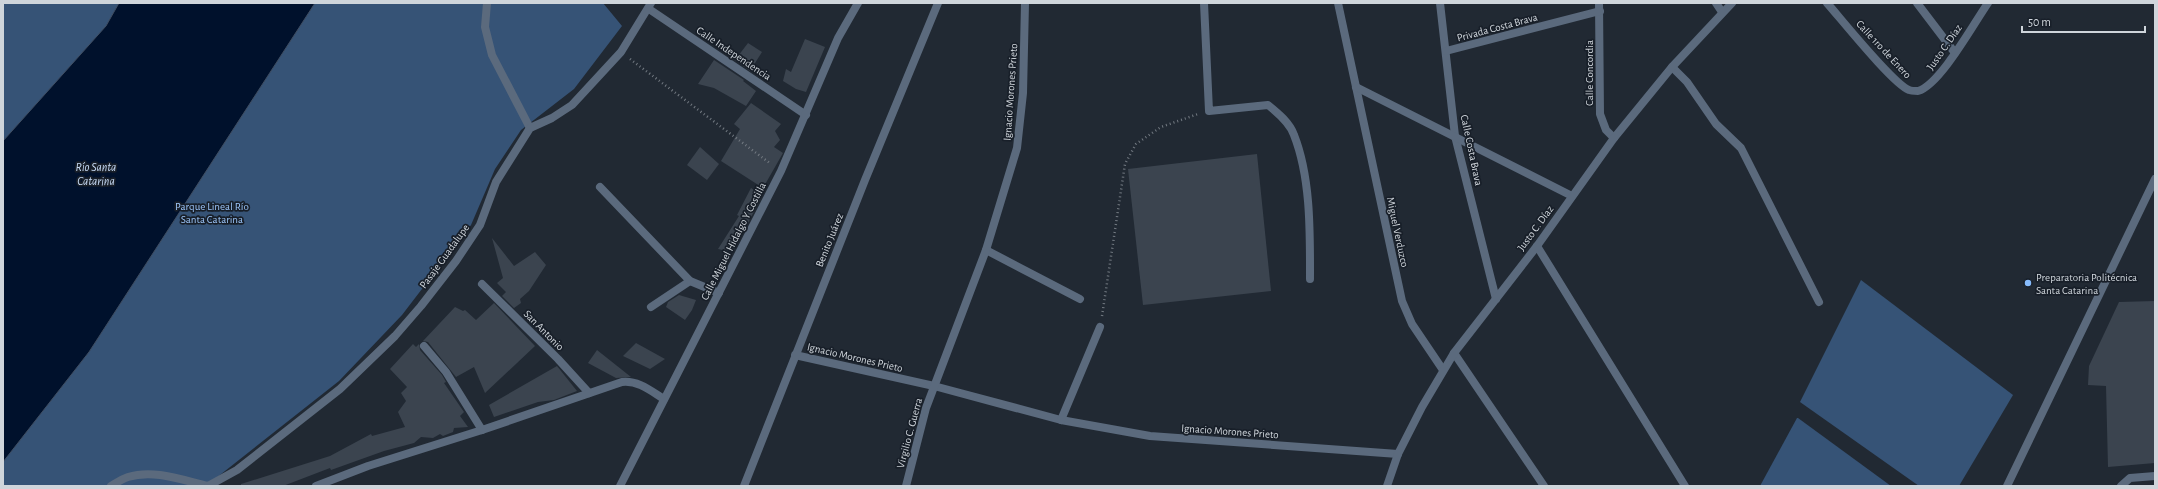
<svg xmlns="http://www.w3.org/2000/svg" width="2158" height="489" font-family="'Alegreya Sans',sans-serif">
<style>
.green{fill:#365376}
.water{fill:#00112c;stroke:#3e4c60}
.building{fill:#3b444f}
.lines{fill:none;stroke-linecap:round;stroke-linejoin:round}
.path{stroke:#737a82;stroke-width:2.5;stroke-dasharray:1 3;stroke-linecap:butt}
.service{stroke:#5b6a7d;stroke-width:8}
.minor{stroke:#5b6a7d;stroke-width:8}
.tertiary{stroke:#5b6a7d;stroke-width:8}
.poi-dot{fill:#87bbfb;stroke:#181f29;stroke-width:1.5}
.labels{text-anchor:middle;stroke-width:3.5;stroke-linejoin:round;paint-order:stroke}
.street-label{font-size:11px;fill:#cfd5db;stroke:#181f29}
.park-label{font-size:11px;fill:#9cc5f9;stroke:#181f29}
.poi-label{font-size:11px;fill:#cfd5db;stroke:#181f29;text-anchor:start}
.water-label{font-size:12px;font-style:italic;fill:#c7dbf6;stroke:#181f29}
</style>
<rect width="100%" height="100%" fill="#212933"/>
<g class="green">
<polygon points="3,3 603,3 622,26 574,89 521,130 495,169 471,225 402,315 339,381 206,486 3,486"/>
<polygon points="1861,280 2013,395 1959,486 1919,486 1800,402"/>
<polygon points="1797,418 1798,418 1891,486 1760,486"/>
</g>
<polygon class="water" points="119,3 315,3 89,352 3,462 3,141 106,26"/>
<g class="building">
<polygon points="805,39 825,47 806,92 796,89 783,81 786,69 791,72"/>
<polygon points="748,43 762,52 750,71 735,60"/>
<polygon points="714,60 744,80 743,81 756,91 746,106 714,88 698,84"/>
<polygon points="751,103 781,124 775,131 780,140 774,147 783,153 763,188 721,161 740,129 734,124"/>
<polygon points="700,147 719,164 707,180 687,165"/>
<polygon points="1257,154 1271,291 1143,305 1128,169"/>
<polygon points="751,188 762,196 733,252 718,249 739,216 737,215"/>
<polygon points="492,238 514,266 535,252 546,265 529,291 520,299 521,303 514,308 502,296 506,292 497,283 503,278"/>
<polygon points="679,295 696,300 692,310 685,320 666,307 668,302"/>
<polygon points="2155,301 2155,463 2108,467 2106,386 2088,385 2089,366 2119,302"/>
<polygon points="494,303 535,346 485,393 474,367 456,377 428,342 423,341 455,307 463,311 465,310 476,320"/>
<polygon points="636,343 665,359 650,369 623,356"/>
<polygon points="413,344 416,347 419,344 420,350 442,375 446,382 444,383 464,412 460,416 468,427 454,428 453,432 443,436 440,434 433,438 421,437 414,443 384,451 331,470 330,468 283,486 241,486 241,484 330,456 371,434 372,436 405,427 398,412 406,401 401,393 407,387 390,369"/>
<polygon points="597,350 631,377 616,378 588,363"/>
<polygon points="557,366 577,391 554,400 538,402 494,417 489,405"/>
</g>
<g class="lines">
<g class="path">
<polyline points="630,59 771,164"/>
<polyline points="1102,316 1125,164 1136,144 1161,127 1198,114"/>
</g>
<g class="service">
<path d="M 1204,3 L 1209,111 L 1268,105 C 1278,113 1290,123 1294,135 C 1311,178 1310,233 1310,279"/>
<polyline points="1917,3 1955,53"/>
<polyline points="1672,67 1687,82 1716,124 1741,148 1819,302"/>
<polyline points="1537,246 1685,486"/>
<polyline points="651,307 690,281"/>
<polyline points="1454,353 1544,486"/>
<polyline points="2007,486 2155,179"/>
<polyline points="2121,486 2130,478 2155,476"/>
</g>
<g class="minor">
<polyline points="487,3 485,27 492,55 530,128"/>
<polyline points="1338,3 1402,301 1412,324 1443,370"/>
<polyline points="1440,3 1455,136 1496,299"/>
<polyline points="1599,3 1600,114 1606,130 1614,138"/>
<polyline points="1716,3 1722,12"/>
<path d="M 1827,3 C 1842,20 1893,84 1909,90 C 1911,91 1915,91 1918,91 C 1940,85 1974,23 1988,3"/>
<polyline points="649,9 806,115"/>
<polyline points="1446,51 1600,11"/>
<polyline points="1356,87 1572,196"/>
<polyline points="600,187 690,281 719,293"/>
<polyline points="986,250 1080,299"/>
<polyline points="482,284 558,359 589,393"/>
<polyline points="424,346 446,372 482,430"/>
<polyline points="795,355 934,386 1061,420 1150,436 1398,454"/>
<polyline points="1061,420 1100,327"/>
<path d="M 111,486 C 116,483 122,479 128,477 C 154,469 182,480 208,486"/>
<polyline points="208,486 237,470 340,389 395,336 421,306 456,261 480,225 496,182 530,128 552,118 572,105 621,52 651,3"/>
<path d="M 316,486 L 368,466 L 482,430 L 622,382 C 638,380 651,391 664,399"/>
<polyline points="906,486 926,408 986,250 1017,148 1023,93 1025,3"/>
<polyline points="1387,486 1398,454 1422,407 1454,353 1537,246 1614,138 1672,67 1732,3"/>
</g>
<g class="tertiary">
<polyline points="620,486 781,171 838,38 858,3"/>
<polyline points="744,486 865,180 938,3"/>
</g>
</g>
<circle class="poi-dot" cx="2028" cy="283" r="4"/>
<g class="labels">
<g class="street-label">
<text transform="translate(1497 27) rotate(-15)" y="4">Privada Costa Brava</text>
<text transform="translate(1944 47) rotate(-55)" y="4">Justo C. Díaz</text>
<text transform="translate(1884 49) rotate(47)" y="4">Calle 1ro de Enero</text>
<text transform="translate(734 53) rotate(34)" y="4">Calle Independencia</text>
<text transform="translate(1589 73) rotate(-90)" y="4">Calle Concordia</text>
<text transform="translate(1010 92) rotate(-86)" y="4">Ignacio Morones Prieto</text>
<text transform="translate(1472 150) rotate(78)" y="4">Calle Costa Brava</text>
<text transform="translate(1535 228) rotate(-54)" y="4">Justo C. Díaz</text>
<text transform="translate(1398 232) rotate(78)" y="4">Miguel Verduzco</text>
<text transform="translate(829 240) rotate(-68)" y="4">Benito Juárez</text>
<text transform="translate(733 241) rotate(-63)" y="4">Calle Miguel Hidalgo Y Costilla</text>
<text transform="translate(444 256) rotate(-54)" y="4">Pasaje Guadalupe</text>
<text transform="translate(544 330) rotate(45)" y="4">San Antonio</text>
<text transform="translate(855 357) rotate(13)" y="4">Ignacio Morones Prieto</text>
<text transform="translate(1230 431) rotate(4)" y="4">Ignacio Morones Prieto</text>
<text transform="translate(909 433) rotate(-75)" y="4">Virgilio C. Guerra</text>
</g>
<g class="park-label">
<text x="212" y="210">Parque Lineal Río<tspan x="212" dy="13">Santa Catarina</tspan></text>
</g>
<g class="poi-label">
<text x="2036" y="281">Preparatoria Politécnica<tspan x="2036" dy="13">Santa Catarina</tspan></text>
</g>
<g class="water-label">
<text x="96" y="171">Río Santa<tspan x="96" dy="14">Catarina</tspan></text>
</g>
</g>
<rect width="2158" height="489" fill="none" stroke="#cfd5db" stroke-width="8"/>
<path d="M2022 26v6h123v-6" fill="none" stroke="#cfd5db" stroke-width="2"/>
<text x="2028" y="26" font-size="12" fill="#cfd5db" stroke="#181f29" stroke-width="3" paint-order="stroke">50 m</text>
</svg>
